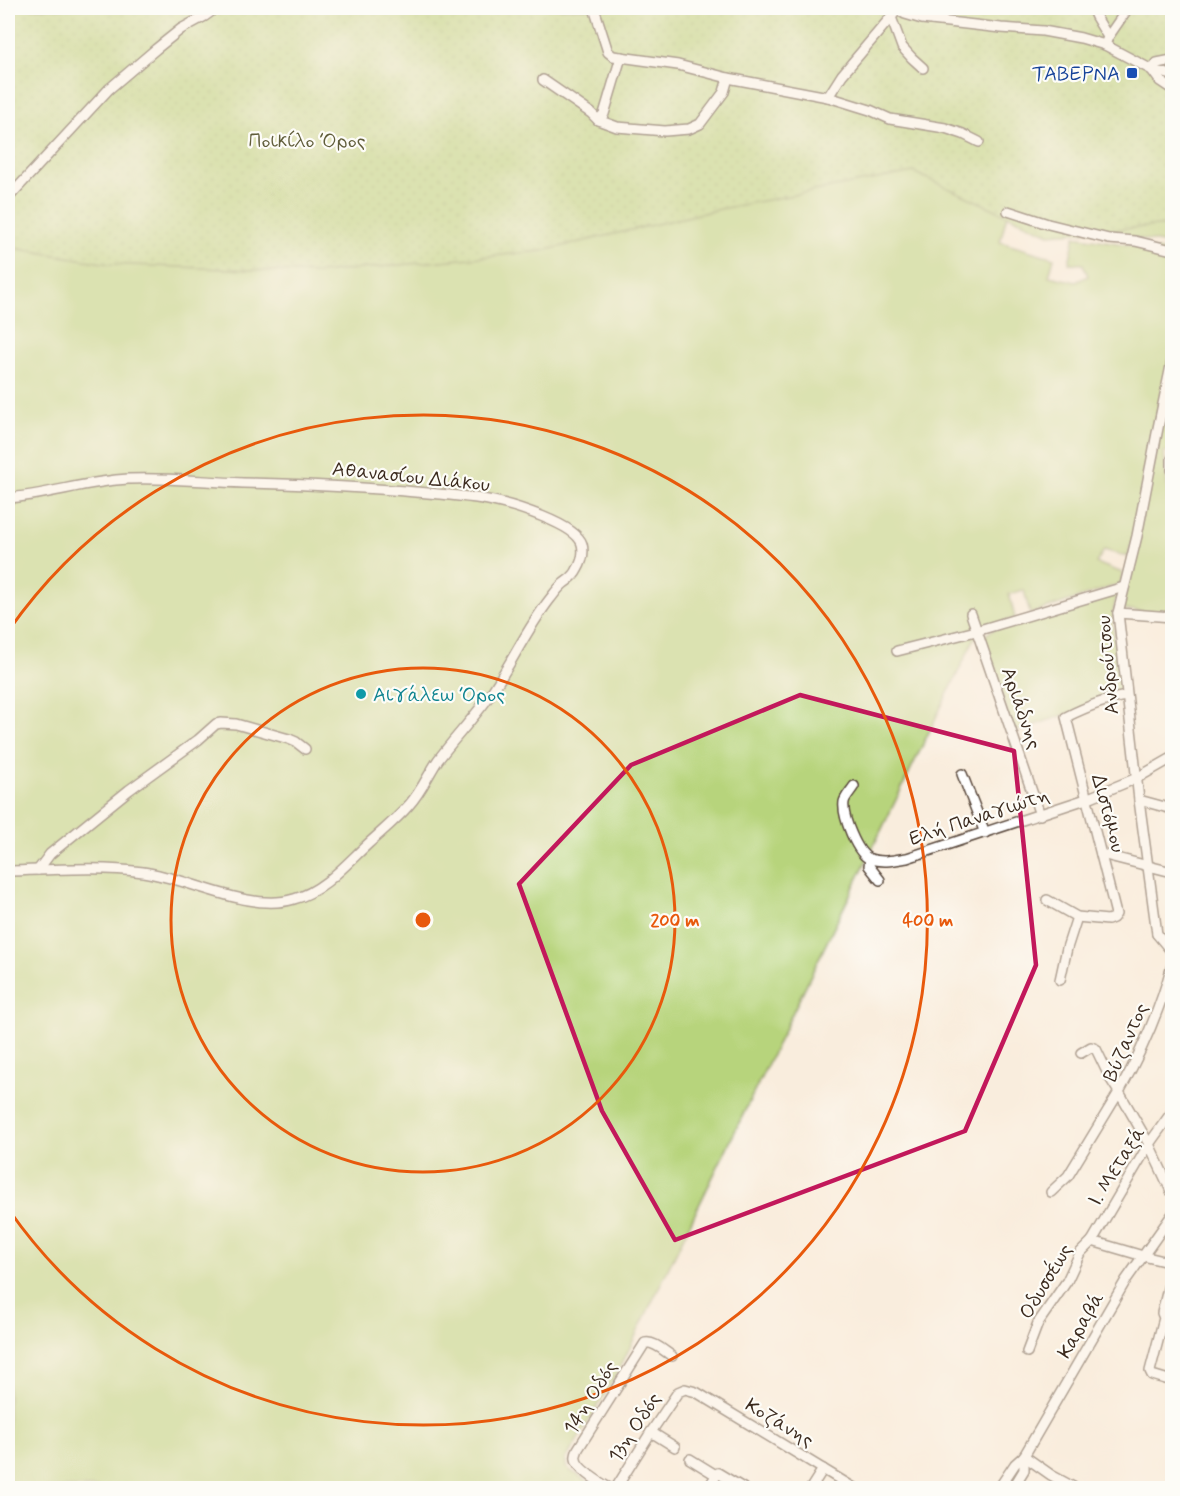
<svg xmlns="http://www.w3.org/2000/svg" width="1180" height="1496" font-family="Mynerve,sans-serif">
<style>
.green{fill:#b7d47b;stroke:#797f4c;stroke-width:1.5}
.park{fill:url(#park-dots);stroke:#797f4c;stroke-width:1.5}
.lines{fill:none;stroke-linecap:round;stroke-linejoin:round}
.minor-casing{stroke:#58473b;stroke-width:12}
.minor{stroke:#fff;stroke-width:9}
.marked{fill:none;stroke:#c2185b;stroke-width:4.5;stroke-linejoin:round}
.ring{fill:none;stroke:#e8590c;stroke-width:3}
.transit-dot{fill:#1a4fb4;stroke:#fdfcf7;stroke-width:2}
.culture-dot{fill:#0f9aa8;stroke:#fdfcf7;stroke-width:2}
.labels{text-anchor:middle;stroke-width:4.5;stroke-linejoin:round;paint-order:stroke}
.transit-label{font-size:20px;fill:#164399;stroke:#fdfcf7;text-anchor:end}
.park-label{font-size:20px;fill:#605d3a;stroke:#fdfcf7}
.street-label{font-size:20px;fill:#3b2a1e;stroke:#fdfcf7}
.culture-label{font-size:20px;fill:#0d838f;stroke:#fdfcf7;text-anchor:start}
.centre{fill:#e8590c;stroke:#fdfcf7;stroke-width:3}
.ring-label{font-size:18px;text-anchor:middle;font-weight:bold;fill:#e8590c;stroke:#fdfcf7;stroke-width:4.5;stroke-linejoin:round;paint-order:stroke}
</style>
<defs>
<pattern id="park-dots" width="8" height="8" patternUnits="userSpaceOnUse" patternTransform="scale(1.5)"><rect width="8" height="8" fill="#b7d47b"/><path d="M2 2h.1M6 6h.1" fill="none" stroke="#9eb66a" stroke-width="1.8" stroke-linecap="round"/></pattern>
</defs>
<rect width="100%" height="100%" fill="#fdfcf7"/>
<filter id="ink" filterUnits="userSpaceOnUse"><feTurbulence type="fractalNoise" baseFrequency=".0167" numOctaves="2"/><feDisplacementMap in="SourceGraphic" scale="12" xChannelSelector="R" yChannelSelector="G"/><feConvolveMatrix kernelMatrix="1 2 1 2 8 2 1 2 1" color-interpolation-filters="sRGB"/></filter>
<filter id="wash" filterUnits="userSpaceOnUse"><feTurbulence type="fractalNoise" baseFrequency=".008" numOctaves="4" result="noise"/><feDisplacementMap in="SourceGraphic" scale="24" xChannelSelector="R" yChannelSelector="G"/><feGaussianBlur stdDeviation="1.35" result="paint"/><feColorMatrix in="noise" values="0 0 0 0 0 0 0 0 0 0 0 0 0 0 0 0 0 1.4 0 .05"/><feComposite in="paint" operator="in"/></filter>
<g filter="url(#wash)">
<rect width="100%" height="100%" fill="#f9eddd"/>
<g class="green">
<path d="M 8,8 L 1172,8 L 1172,245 L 1135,238 L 1111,236 L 1009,207 L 1000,242 L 1054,258 L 1049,276 L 1076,282 L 1088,276 L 1083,264 L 1069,263 L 1075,236 C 1108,242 1140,246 1172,253 L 1172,348 L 1146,463 L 1134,532 L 1128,557 L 1104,550 L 1096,563 L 1123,573 L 1120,584 L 1030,614 L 1024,590 L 1009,594 L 1015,618 L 979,629 L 618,1372 L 566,1459 L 566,1467 L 571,1471 L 599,1488 L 8,1488 Z"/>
<polygon points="1172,377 1172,451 1164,452 1172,543 1172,615 1122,609"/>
<polygon points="1117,594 1114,608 1112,622 1123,695 1014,732 983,639 985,635 996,628"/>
</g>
<polygon class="park" points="8,8 1172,8 1172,225 1049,234 913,172 720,209 542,251 318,273 109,264 8,247"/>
</g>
<g filter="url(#ink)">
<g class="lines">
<g class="minor-casing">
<g id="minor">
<polyline points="594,8 608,52 613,56 678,65 728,78 828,97 842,75 897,10"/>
<polyline points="895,8 905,14 922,19 1001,28 1043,31 1081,38 1105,45 1152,70 1172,75"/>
<polyline points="918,8 932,20"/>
<polyline points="1092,8 1096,17 1108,37"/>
<polyline points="891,17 902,47 912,58 923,68"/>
<polyline points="1105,45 1108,37 1128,8"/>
<polyline points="1172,60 1157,63 1152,70 1160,81 1172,89"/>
<polyline points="543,80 591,113 598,120 617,127 665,131 689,129 700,124 724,92 728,78"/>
<polyline points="828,97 870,110 890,119 945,128 963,134 979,142"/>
<polyline points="598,120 604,114 621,57"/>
<polyline points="8,198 109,89 156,49 181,29 205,16 216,8"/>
<polyline points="1008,211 1048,224 1109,239 1135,241 1172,250"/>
<polyline points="1172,459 1172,470"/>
<path d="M 8,498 C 48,495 87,481 128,479 C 166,477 205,482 243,483 C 297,484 351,487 405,491 C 434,494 464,495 493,501 C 512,505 576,524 582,544 C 584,552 582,562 577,570 C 574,577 569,579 563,584 C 558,588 554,594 550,599 C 525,631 509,669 485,702 C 470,722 453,740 438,760 C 428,775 421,792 409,805 C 397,819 382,831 369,843 C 347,863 324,891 294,899 C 250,913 189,878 143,872 C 98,866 53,870 8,871"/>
<polyline points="1118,613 1172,617"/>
<polyline points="971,614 1040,815"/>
<polyline points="897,651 976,631 1124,587"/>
<polyline points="962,774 985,833"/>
<path d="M 854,786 C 851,791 845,797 844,802 C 842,816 857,854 870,859 C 883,863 895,860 907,858 L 1086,799 L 1137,778 L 1172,758"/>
<polyline points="1139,800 1172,809"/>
<polyline points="1101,854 1172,872"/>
<polyline points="870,859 869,866 880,880"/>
<polyline points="38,870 50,854 129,790 198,740 216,724 221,723 236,724 289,739 296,742 305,749"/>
<path d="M 1047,900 L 1077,917 L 1108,920 L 1113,918 L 1116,914 L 1066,717 C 1086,707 1105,699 1127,696"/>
<polyline points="1157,934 1139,800 1118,613 1137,536 1158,428 1172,361"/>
<polyline points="1157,934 1172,952"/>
<path d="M 1172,965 C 1160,1010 1142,1051 1119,1092 L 1149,1144 L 1172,1193"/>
<polyline points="1060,980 1067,948 1077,917"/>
<polyline points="1051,1192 1068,1176 1119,1092 1110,1078 1096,1049 1091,1047 1081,1053"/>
<polyline points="1092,1241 1143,1256 1172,1263"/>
<polyline points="1172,1272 1162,1313 1164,1318 1150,1371 1152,1375 1172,1381"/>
<polyline points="1027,1352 1038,1323 1067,1281 1080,1253 1092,1241 1149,1144 1172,1112"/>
<polyline points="651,1432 675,1447"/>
<polyline points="1024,1456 1051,1475 1075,1488"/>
<polyline points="690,1459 716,1475"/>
<path d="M 609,1488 C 601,1483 577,1469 576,1459 C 575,1456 577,1452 578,1449 L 645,1343 C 654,1341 664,1351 672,1356"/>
<polyline points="616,1488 651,1432 678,1392 685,1389 696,1392 854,1488"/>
<polyline points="708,1488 718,1473 743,1488"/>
<polyline points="811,1488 823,1469"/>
<polyline points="999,1488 1015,1464 1024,1456 1126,1280 1172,1215"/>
<polyline points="1013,1488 1024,1470 1024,1456"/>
</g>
</g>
<use href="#minor" class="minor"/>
</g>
</g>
<path d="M0 0H1180V1496H0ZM 800,695 L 1014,751 L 1036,965 L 965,1131 L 675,1240 L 602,1111 L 519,884 L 631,765 Z" fill="#f9eddd" fill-opacity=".55" fill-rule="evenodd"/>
<path class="marked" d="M 800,695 L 1014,751 L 1036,965 L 965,1131 L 675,1240 L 602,1111 L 519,884 L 631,765 Z"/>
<g class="ring">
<circle cx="423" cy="920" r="252"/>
<path d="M9 630A505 505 0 1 1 9 1210"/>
</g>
<rect class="transit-dot" x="1126" y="67" width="12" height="12" rx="3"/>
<circle class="culture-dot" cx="361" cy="694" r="6"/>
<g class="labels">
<g class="transit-label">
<text x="1120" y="80">ΤΑΒΕΡΝΑ</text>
</g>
<g class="park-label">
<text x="307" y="147">Ποικίλο Όρος</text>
</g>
<g class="street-label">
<text transform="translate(411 476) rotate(6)" y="7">Αθανασίου Διάκου</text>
<text transform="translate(1107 665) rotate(-95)" y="7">Ανδρούτσου</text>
<text transform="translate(1022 708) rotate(71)" y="7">Αριάδνης</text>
<text transform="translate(1109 813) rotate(75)" y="7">Διστόμου</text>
<text transform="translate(979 816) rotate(-18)" y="7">Ελή Παναγιώτη</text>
<text transform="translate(1125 1042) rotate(-66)" y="7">Βύζαντος</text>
<text transform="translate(1116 1166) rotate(-58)" y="7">Ι. Μεταξά</text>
<text transform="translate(1045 1281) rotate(-59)" y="7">Οδυσσέως</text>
<text transform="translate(1080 1325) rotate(-60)" y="7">Καραβά</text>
<text transform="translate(590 1397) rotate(-58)" y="7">14η Οδός</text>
<text transform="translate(780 1422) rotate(31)" y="7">Κοζάνης</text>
<text transform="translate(634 1427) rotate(-57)" y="7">13η Οδός</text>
</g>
<g class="culture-label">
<text x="373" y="701">Αιγάλεω Όρος</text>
</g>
</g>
<circle cx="423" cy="920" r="9" class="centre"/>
<g class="ring-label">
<text x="675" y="926">200 m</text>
<text x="928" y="926">400 m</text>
</g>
<rect width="1180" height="1496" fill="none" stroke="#fdfcf7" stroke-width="30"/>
</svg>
